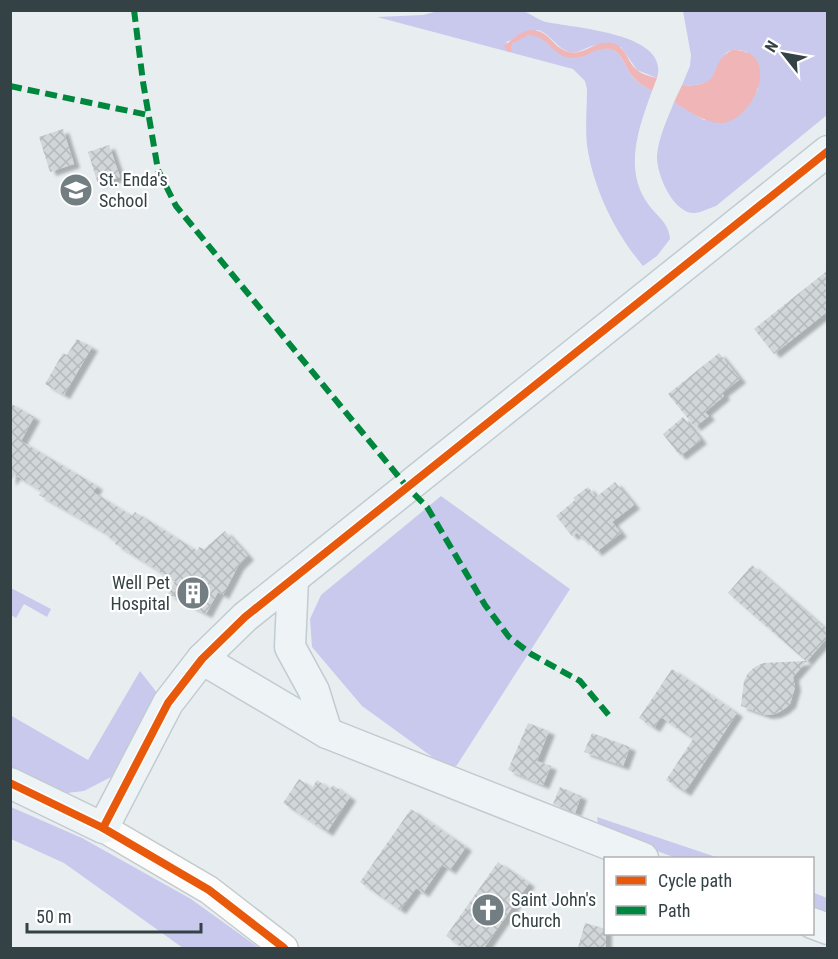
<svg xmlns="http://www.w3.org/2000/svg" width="838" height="959" font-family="'Roboto Condensed',sans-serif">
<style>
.grass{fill:#c8c9ed}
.water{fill:#f0b6b7}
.building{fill:url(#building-cross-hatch);filter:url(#shadow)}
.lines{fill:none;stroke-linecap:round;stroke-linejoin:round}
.tertiary-casing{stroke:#c4cacc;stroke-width:30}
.secondary-casing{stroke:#c0ccd1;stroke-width:33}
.tertiary{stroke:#fcfcfd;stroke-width:27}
.secondary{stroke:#eef3f6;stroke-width:30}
.quiet{stroke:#00873e;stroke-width:6;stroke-dasharray:12 6;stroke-linecap:butt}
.cycleway-casing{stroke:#fff;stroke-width:11}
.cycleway{stroke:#e8590c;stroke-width:8}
.labels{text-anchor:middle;stroke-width:4.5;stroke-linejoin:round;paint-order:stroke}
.poi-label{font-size:18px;fill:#344246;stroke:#fff;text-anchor:start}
</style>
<defs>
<pattern id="building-cross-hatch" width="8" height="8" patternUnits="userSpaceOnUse" patternTransform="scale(1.5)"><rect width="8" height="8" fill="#d1d7d9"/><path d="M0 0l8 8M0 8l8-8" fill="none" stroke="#b4babc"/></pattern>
<filter id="shadow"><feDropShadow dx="6" dy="4" stdDeviation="1.5" flood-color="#0004"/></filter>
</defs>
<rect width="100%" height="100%" fill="#e8eef0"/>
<g class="grass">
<path d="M 442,10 C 467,11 497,7 521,11 C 530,12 537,20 546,22 C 574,28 671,33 657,78 L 637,70 L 621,47 C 613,47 601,44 592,46 C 585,48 578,54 569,52 C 556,48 551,34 538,30 L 506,42 L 511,48 L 512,44 C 517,41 523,36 528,35 C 544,31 554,56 571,58 C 587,60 600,41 615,51 C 624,57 626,70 633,77 C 638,83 645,87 652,91 C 639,127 623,169 648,204 C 657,217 669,222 670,239 L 657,256 L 643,266 C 615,233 593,188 587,145 C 585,127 587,108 587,89 L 585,81 L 573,69 L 377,17 L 423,15 Z"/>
<path d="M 683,11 L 827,11 L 827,115 L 716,206 C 709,208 701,213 694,213 C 673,213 656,174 657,155 C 659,136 667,120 674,102 L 704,120 L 744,111 L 758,89 L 747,52 C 716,42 726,68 710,80 C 702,86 691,85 682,85 L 690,66 L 691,55 Z"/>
<polygon points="441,496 570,589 457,765 449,769 362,706 312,647 310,619 321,595"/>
<polygon points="11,588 51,609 47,617 24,604 16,618 11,615"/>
<polygon points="140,671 158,694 111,777 84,791 67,793 11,771 10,715 88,760"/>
<polygon points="11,807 82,838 191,899 259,948 183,948 64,863 11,839"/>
<polygon points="597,817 719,858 676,858 605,832 598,824"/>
<polygon points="812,892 827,898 827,915 813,910"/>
</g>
<g class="water">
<path d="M 529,30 C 552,30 550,47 569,52 C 585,56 598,37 615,44 C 627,49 627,61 636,69 C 641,74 649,76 657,78 L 652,91 C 645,87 638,83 633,77 C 626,70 624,57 615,51 C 600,42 587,60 571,58 C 551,56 550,36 528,35 L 512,44 L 511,52 L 507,51 L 504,46 L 519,34 Z"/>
<path d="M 732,50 C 785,49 753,124 720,123 C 703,122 688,111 674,102 L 682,85 C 727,88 706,63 732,50 Z"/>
</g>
<g class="building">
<polygon points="63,129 74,164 50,172 39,137"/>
<polygon points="109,145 120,177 98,184 88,152"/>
<polygon points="828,270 828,311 774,354 754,329"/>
<polygon points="77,339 92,347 64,395 45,384 63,353 67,355"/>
<polygon points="719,353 740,379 722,393 724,396 705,412 709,416 695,427 668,394"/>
<polygon points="10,403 34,417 21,441 97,486 93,492 132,516 135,512 197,551 199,547 204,549 225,531 248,556 238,566 223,595 218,592 206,614 168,594 175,581 115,544 116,541 103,533 104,532 39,495 42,491 15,475 10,482"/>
<polygon points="683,417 701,440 680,456 663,434"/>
<polygon points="615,482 634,505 612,522 621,533 596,552 587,540 584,541 577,533 572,536 556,516 575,500 573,498 588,487 596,497"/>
<polygon points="752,565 828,631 828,637 793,677 795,687 790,704 783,710 775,714 766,715 741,706 744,681 748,673 755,667 763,663 806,661 728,593"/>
<polygon points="672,669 737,713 685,792 666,780 693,739 661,717 654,728 639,718"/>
<polygon points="528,723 549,731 537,761 551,766 543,785 508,770"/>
<polygon points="592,733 630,747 623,766 584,752"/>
<polygon points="299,779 312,788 317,780 330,789 333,785 350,797 327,832 283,803"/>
<polygon points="560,787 581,796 575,813 553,804"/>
<polygon points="411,809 466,847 450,870 442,865 423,893 416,888 400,910 360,882"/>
<polygon points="498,862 529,883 484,948 463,948 446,936"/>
<polygon points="585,923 606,929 606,948 578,948"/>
</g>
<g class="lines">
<g class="tertiary-casing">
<polyline id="tertiary" points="103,828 209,890 284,948"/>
</g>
<g class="secondary-casing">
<g id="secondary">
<polyline points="293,579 290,647 314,691 327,733"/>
<polyline points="202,659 327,733 643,858"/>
<polyline points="10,783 103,828 168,703 202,659 245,617 828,151"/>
<polyline points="812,923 828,929"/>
</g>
</g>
<use href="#tertiary" class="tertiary"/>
<use href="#secondary" class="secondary"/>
<g class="quiet">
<polyline points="134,10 143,82 158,170 176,206 408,488 427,507 485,605 509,637 531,654 580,681 612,719"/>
<polyline points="10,86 148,115"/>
</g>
<g class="cycleway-casing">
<g id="cycleway">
<polyline points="10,783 103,828 209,890 284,948"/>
<polyline points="103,828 168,703 202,659 245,617 828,151"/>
</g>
</g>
<use href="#cycleway" class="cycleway"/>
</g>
<defs>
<g id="school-disc" transform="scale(1.725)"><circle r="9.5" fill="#737e82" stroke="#fff"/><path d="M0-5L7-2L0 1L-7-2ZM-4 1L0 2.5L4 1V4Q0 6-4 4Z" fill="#fff"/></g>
<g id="building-disc" transform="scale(1.725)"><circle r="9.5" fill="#737e82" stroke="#fff"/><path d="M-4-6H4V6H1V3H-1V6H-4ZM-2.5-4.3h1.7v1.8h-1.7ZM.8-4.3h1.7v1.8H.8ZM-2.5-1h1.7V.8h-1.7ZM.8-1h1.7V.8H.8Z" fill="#fff"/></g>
<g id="church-disc" transform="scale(1.725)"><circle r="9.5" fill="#737e82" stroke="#fff"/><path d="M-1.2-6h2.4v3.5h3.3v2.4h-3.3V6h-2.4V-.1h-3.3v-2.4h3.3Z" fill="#fff"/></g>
</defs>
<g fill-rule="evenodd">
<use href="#school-disc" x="76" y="190"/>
<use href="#building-disc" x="193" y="593"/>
<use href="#church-disc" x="488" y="910"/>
</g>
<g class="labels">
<g class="poi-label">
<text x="99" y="186">St. Enda's<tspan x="99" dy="21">School</tspan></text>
<text x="170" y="589" text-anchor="end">Well Pet<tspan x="170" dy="21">Hospital</tspan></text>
<text x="511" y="906">Saint John's<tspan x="511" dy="21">Church</tspan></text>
</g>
</g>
<rect width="838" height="959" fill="none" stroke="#344246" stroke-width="24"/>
<rect x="604" y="857" width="210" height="78" fill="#ffffff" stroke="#aeb3b5" stroke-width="1.5"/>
<rect x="616" y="876" width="30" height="9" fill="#e8590c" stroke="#aeb3b5" stroke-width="1.5"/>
<text x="658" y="887" font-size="18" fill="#344246">Cycle path</text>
<rect x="616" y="906" width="30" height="9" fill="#00873e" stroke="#aeb3b5" stroke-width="1.5"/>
<text x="658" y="917" font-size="18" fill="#344246">Path</text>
<g transform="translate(784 54) rotate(301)" stroke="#ffffff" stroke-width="4.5" paint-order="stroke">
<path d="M0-4.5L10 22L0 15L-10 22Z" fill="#344246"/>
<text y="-9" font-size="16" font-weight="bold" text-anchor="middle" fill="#344246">N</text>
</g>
<path d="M27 923v9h174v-9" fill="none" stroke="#344246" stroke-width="3"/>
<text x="36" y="923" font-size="18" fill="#344246" stroke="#ffffff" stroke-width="4.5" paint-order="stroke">50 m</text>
</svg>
